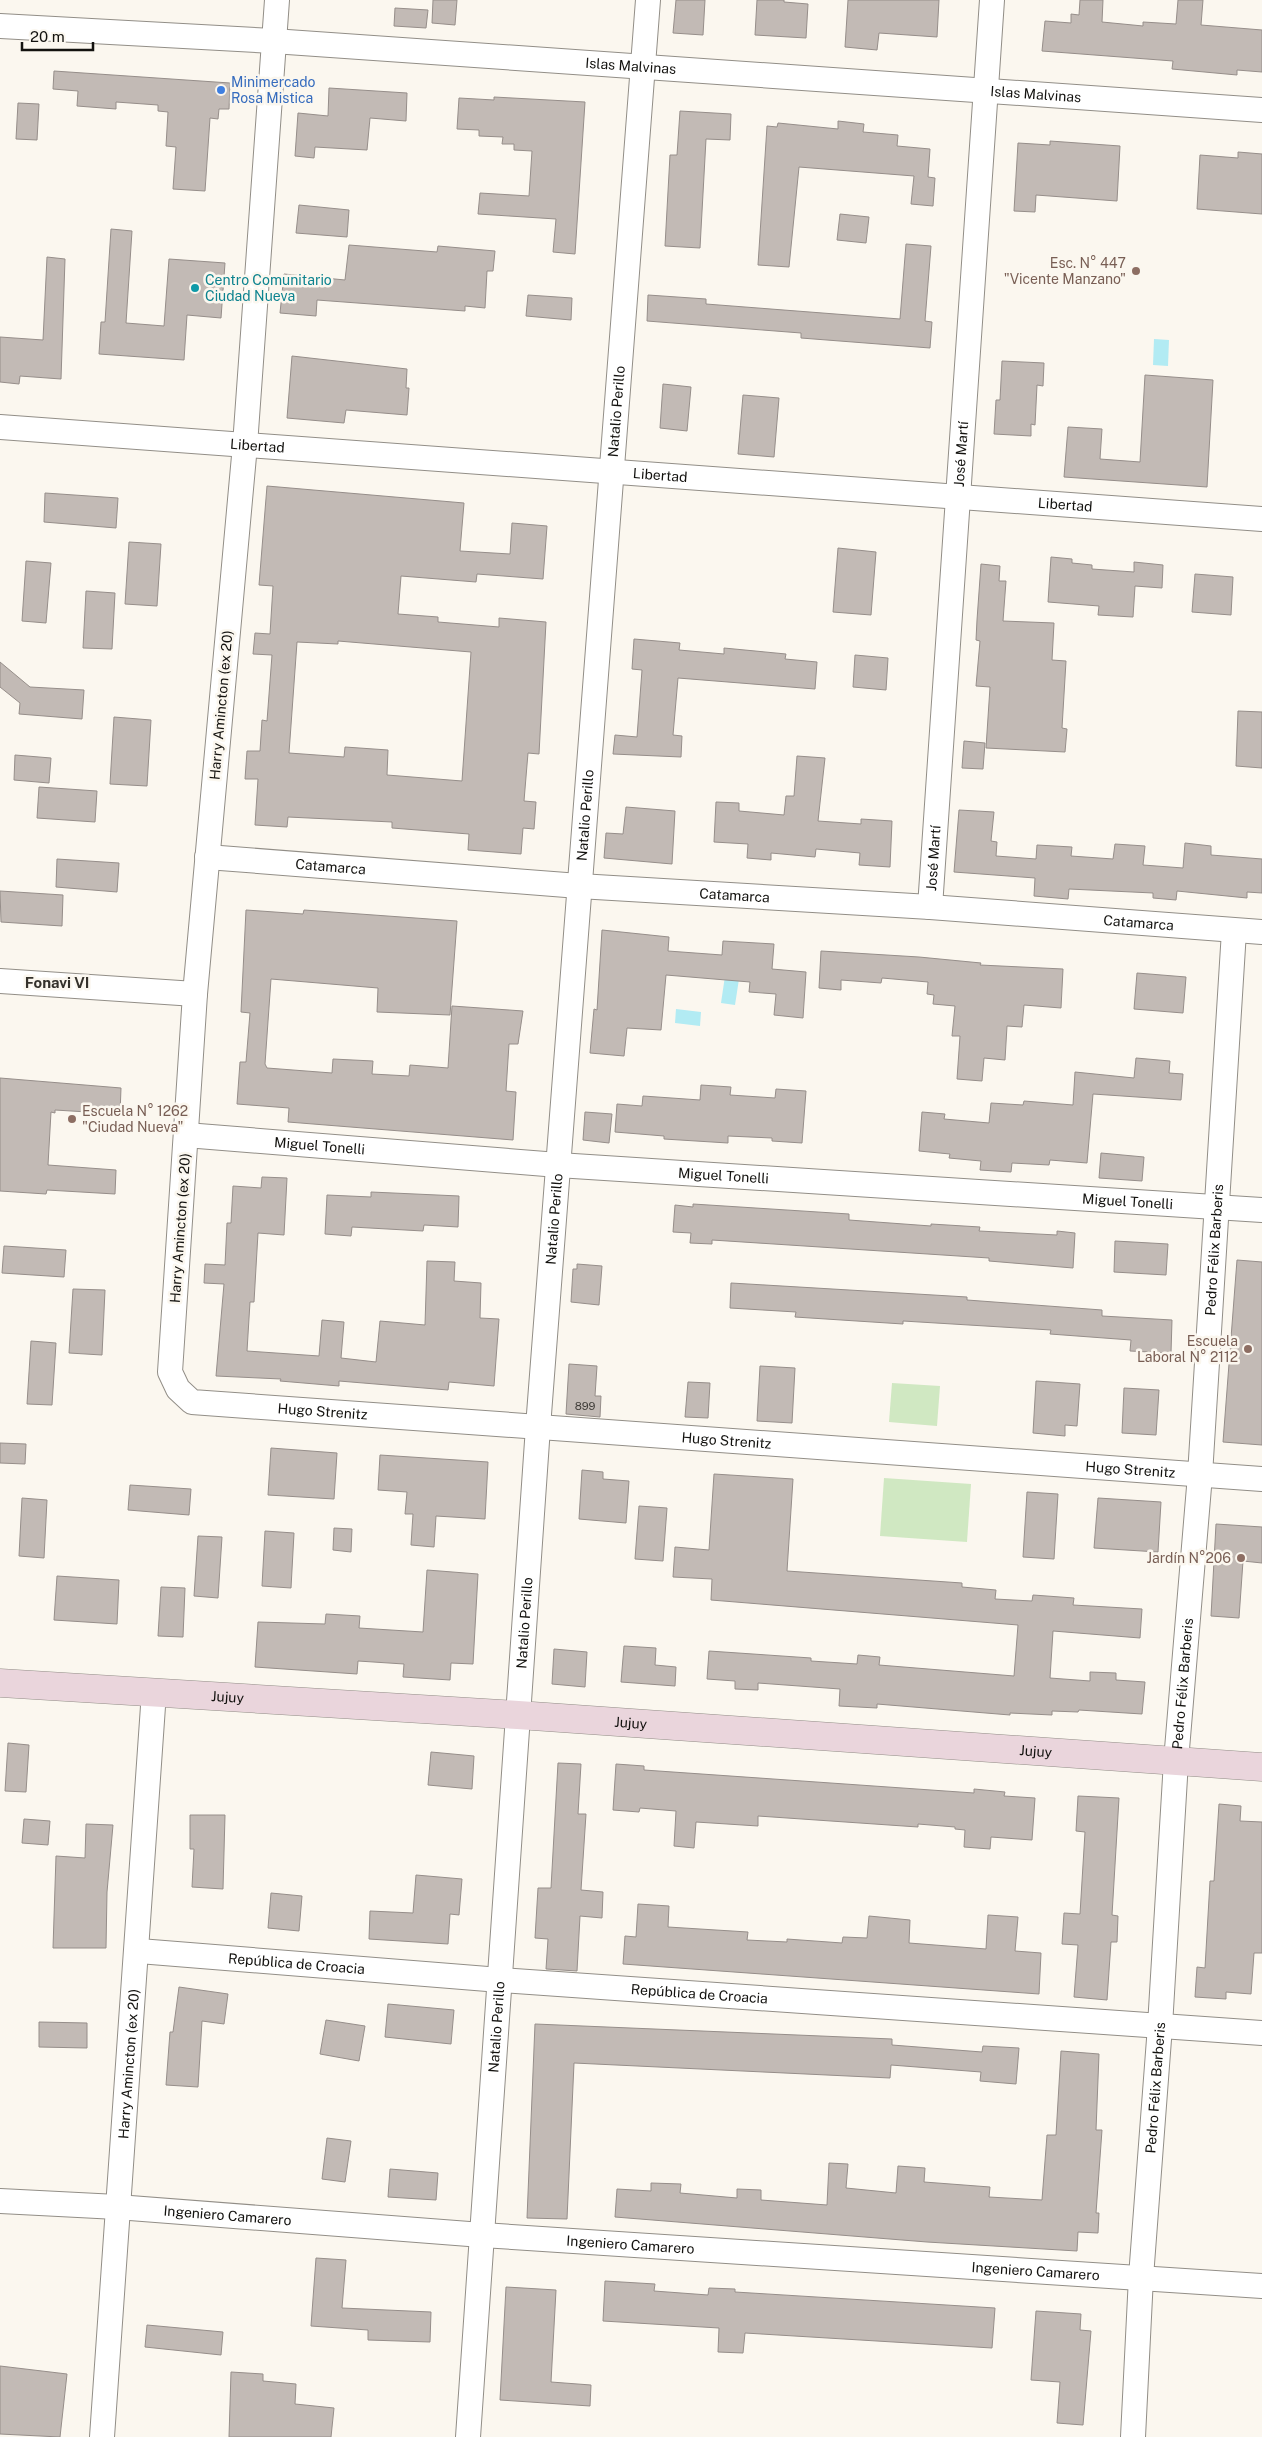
<svg xmlns="http://www.w3.org/2000/svg" width="1262" height="2437" font-family="'Public Sans',sans-serif">
<style>
.green{fill:#d0e8c2}
.water{fill:#b2ebf3}
.building{fill:#c2bab5;stroke:#968e8a;fill-rule:evenodd}
.lines{fill:none;stroke-linecap:round;stroke-linejoin:round}
.street-casing{stroke:#928e87;stroke-width:26}
.secondary-casing{stroke:#928e87;stroke-width:29}
.street{stroke:#fff;stroke-width:24}
.secondary{stroke:#ead5dc;stroke-width:28}
.shop-dot{fill:#3f7fe0;stroke:#fbf7ef;stroke-width:2}
.education-dot{fill:#8d6e63;stroke:#fbf7ef;stroke-width:2}
.culture-dot{fill:#0f9aa8;stroke:#fbf7ef;stroke-width:2}
.labels{text-anchor:middle;stroke-width:5;stroke-linejoin:round;paint-order:stroke}
.number-label{font-size:11px;fill:#3f3c38}
.street-label{font-size:14px;fill:#13120f;stroke:#fbf7ef}
.shop-label{font-size:14px;fill:#366cbe;stroke:#fbf7ef;text-anchor:start}
.education-label{font-size:14px;fill:#785e54;stroke:#fbf7ef;text-anchor:end}
.culture-label{font-size:14px;fill:#0d838f;stroke:#fbf7ef;text-anchor:start}
.neighbourhood-label{font-size:15px;font-weight:bold;fill:#34312b;stroke:#fbf7ef}
</style>
<rect width="100%" height="100%" fill="#fbf7ef"/>
<g class="green">
<polygon points="892,1383 940,1386 937,1426 889,1422"/>
<polygon points="884,1478 971,1484 967,1542 880,1536"/>
</g>
<g class="water">
<polygon points="1154,339 1169,340 1168,366 1153,365"/>
<polygon points="725,976 739,979 735,1005 721,1003"/>
<polygon points="676,1009 701,1012 700,1026 675,1023"/>
</g>
<g class="building">
<polygon points="433,0 457,0 455,25 432,23"/>
<polygon points="676,0 705,0 703,35 673,33"/>
<polygon points="757,0 784,0 784,2 808,4 806,38 755,35"/>
<polygon points="848,0 939,0 937,37 879,33 877,50 845,47"/>
<polygon points="1080,0 1103,0 1102,22 1143,26 1143,22 1176,24 1178,0 1203,0 1201,25 1262,30 1262,72 1237,70 1237,75 1172,69 1173,61 1042,51 1045,21 1071,23 1071,14 1079,15"/>
<polygon points="395,8 428,10 426,28 394,26"/>
<polygon points="54,71 230,83 229,109 219,109 218,119 210,118 205,191 173,189 176,147 166,146 168,112 158,111 158,105 116,102 116,109 77,106 78,91 53,89"/>
<polygon points="329,88 407,93 406,121 370,118 367,150 315,147 314,158 295,156 298,113 328,116"/>
<polygon points="494,97 585,102 575,254 553,252 556,219 478,214 480,193 529,196 532,151 514,150 514,144 502,144 503,137 479,136 479,130 457,129 459,98 494,100"/>
<polygon points="18,103 39,104 37,140 16,139"/>
<polygon points="680,111 731,114 730,140 706,139 700,248 665,246 670,155 677,155"/>
<polygon points="838,121 864,124 863,132 898,135 897,146 930,149 928,177 935,178 933,206 911,204 914,176 799,167 789,267 758,265 767,126 777,127 778,123 838,129"/>
<polygon points="1050,141 1120,146 1117,201 1036,195 1035,212 1014,211 1018,143 1050,145"/>
<polygon points="1238,152 1262,154 1262,214 1197,209 1200,155 1238,158"/>
<polygon points="299,205 349,210 347,237 296,233"/>
<polygon points="840,214 869,217 866,243 837,240"/>
<polygon points="111,229 132,231 126,323 164,326 169,259 225,263 221,318 187,315 184,360 99,354 101,322 105,322"/>
<polygon points="906,244 931,246 925,321 932,322 930,348 801,338 801,333 647,321 648,295 706,299 706,304 900,319"/>
<polygon points="349,245 437,252 438,246 495,251 493,271 487,271 485,308 465,306 465,311 317,300 316,316 280,313 284,274 345,280"/>
<polygon points="47,257 65,259 61,379 20,376 19,384 0,382 0,337 43,340"/>
<polygon points="528,295 572,298 571,320 526,316"/>
<polygon points="292,356 407,369 406,388 409,388 407,415 346,410 344,423 287,418"/>
<polygon points="1002,361 1044,363 1043,386 1037,385 1035,425 1031,424 1031,436 994,434 996,400 1000,400"/>
<polygon points="1145,375 1213,380 1207,487 1064,477 1068,427 1102,429 1100,459 1140,462"/>
<polygon points="663,384 691,387 687,431 660,428"/>
<polygon points="743,395 779,398 774,457 738,454"/>
<path d="M 267,486 L 464,503 L 460,551 L 510,554 L 512,523 L 547,526 L 543,579 L 477,574 L 476,582 L 401,576 L 398,614 L 438,617 L 438,622 L 499,627 L 499,618 L 546,622 L 539,754 L 528,753 L 524,801 L 536,802 L 534,829 L 523,828 L 521,854 L 468,850 L 469,834 L 392,828 L 392,822 L 288,817 L 287,827 L 255,825 L 258,779 L 245,779 L 247,751 L 260,751 L 262,720 L 267,721 L 272,655 L 253,654 L 255,633 L 270,634 L 273,586 L 259,585 ZM 338,641 L 471,652 L 462,781 L 387,775 L 388,750 L 345,747 L 344,757 L 289,753 L 297,642 L 338,644 Z"/>
<polygon points="45,493 118,498 116,528 44,522"/>
<polygon points="129,542 161,544 157,606 125,604"/>
<polygon points="838,548 876,552 871,615 833,612"/>
<polygon points="1051,557 1072,559 1072,563 1092,565 1092,569 1134,572 1134,562 1163,565 1162,588 1135,586 1133,617 1098,615 1099,606 1048,602"/>
<polygon points="26,561 51,563 46,623 22,621"/>
<polygon points="981,564 1000,566 999,581 1006,581 1003,621 1054,623 1052,660 1066,661 1062,728 1067,729 1065,752 986,748 990,687 976,686 980,641 976,640 977,620"/>
<polygon points="1195,574 1233,577 1231,615 1192,612"/>
<polygon points="86,591 115,593 112,649 83,648"/>
<polygon points="634,639 680,643 679,650 724,654 724,648 786,654 785,659 817,662 815,689 678,678 673,735 682,736 681,757 613,754 615,735 637,737 642,670 632,669"/>
<polygon points="855,655 888,658 886,690 853,687"/>
<polygon points="0,662 30,687 84,690 82,719 19,714 20,703 0,687"/>
<polygon points="1238,711 1262,712 1262,768 1236,766"/>
<polygon points="114,717 151,720 147,786 110,784"/>
<polygon points="964,741 985,743 983,769 962,768"/>
<polygon points="15,755 51,758 49,783 14,780"/>
<polygon points="797,756 825,758 818,821 861,824 861,819 892,821 890,867 859,865 860,853 816,849 815,857 771,853 771,860 747,858 748,844 714,842 716,802 739,803 739,811 784,815 786,796 794,796"/>
<polygon points="39,787 97,791 95,822 37,818"/>
<polygon points="626,807 675,811 672,864 604,858 606,833 623,834"/>
<polygon points="959,810 994,812 991,841 997,842 996,856 1036,859 1037,845 1072,847 1071,856 1113,859 1115,844 1145,846 1143,865 1183,868 1185,843 1211,846 1211,855 1262,859 1262,893 1247,892 1247,898 1177,891 1176,900 1153,898 1153,893 1069,889 1068,899 1034,896 1035,878 954,872"/>
<polygon points="57,859 119,863 117,892 56,887"/>
<polygon points="0,891 63,895 62,926 1,922"/>
<polygon points="246,910 303,914 304,910 457,921 450,1015 377,1012 378,988 271,979 265,1064 267,1068 332,1073 333,1059 373,1061 372,1074 409,1076 410,1065 448,1068 452,1006 523,1011 518,1044 509,1044 506,1091 516,1092 513,1140 288,1122 289,1108 237,1104 240,1062 246,1062 250,1013 241,1012"/>
<polygon points="602,930 669,937 668,951 722,955 723,941 774,944 772,969 806,972 803,1018 774,1015 776,994 749,992 750,982 666,975 661,1030 627,1028 624,1056 590,1053 594,1009 597,1010"/>
<polygon points="821,951 919,957 981,963 980,965 1063,969 1061,1008 1024,1005 1022,1027 1007,1026 1005,1060 984,1058 982,1081 957,1079 960,1036 952,1036 955,1006 933,1004 934,995 927,994 928,982 882,978 881,983 841,980 841,990 819,988"/>
<polygon points="1137,973 1186,977 1183,1013 1134,1009"/>
<polygon points="1136,1058 1170,1061 1169,1073 1183,1074 1181,1100 1093,1094 1087,1163 1050,1160 1049,1165 1012,1163 1011,1172 980,1170 981,1161 949,1158 950,1154 919,1151 922,1112 945,1114 944,1119 989,1123 991,1103 1023,1105 1024,1101 1073,1105 1075,1072 1134,1078"/>
<polygon points="0,1078 121,1088 120,1114 55,1110 55,1113 51,1112 48,1165 116,1170 115,1194 47,1190 46,1194 0,1191"/>
<polygon points="701,1085 731,1087 730,1095 775,1098 776,1089 806,1091 802,1143 772,1141 772,1138 728,1136 728,1143 664,1139 664,1136 615,1132 617,1104 642,1106 643,1096 700,1100"/>
<polygon points="585,1112 612,1114 609,1143 583,1140"/>
<polygon points="1101,1153 1144,1157 1142,1181 1099,1178"/>
<polygon points="262,1177 287,1178 284,1235 258,1233 254,1302 250,1302 247,1351 319,1356 322,1320 344,1322 341,1358 376,1362 380,1321 425,1325 427,1261 455,1262 454,1281 481,1283 480,1318 499,1319 494,1386 449,1382 448,1390 339,1381 339,1386 280,1381 281,1379 216,1376 224,1284 204,1283 205,1264 225,1265 227,1223 231,1223 233,1186 261,1188"/>
<polygon points="371,1192 459,1196 458,1227 424,1225 423,1231 352,1227 351,1236 325,1234 327,1195 371,1197"/>
<polygon points="693,1204 849,1214 849,1220 931,1226 931,1224 980,1227 979,1231 1057,1235 1057,1231 1075,1233 1073,1268 989,1261 989,1258 712,1240 712,1244 690,1243 691,1233 673,1232 675,1205 693,1207"/>
<polygon points="1115,1241 1168,1244 1166,1275 1114,1272"/>
<polygon points="4,1246 66,1250 64,1277 2,1273"/>
<polygon points="1237,1260 1262,1262 1262,1445 1223,1442"/>
<polygon points="577,1264 602,1266 599,1305 571,1302 573,1269 577,1269"/>
<polygon points="731,1283 967,1297 967,1300 1102,1310 1102,1316 1172,1320 1171,1353 1130,1351 1131,1340 1050,1334 1051,1330 903,1321 903,1324 795,1317 796,1312 730,1308"/>
<polygon points="73,1289 105,1290 102,1355 69,1353"/>
<polygon points="31,1341 56,1343 52,1405 27,1404"/>
<polygon points="569,1364 597,1366 595,1396 601,1396 600,1417 566,1414"/>
<polygon points="760,1366 795,1368 792,1423 757,1421"/>
<polygon points="1036,1381 1080,1384 1077,1426 1065,1425 1065,1436 1033,1433"/>
<polygon points="688,1382 710,1383 708,1418 685,1417"/>
<polygon points="1124,1388 1159,1390 1156,1435 1122,1433"/>
<polygon points="0,1443 26,1444 25,1464 0,1463"/>
<polygon points="271,1448 337,1453 334,1499 268,1495"/>
<polygon points="380,1455 488,1462 485,1519 436,1516 434,1547 411,1545 413,1514 405,1514 407,1492 378,1490"/>
<polygon points="582,1470 603,1472 603,1479 629,1481 626,1523 579,1519"/>
<polygon points="714,1474 793,1479 787,1571 962,1583 962,1587 996,1590 995,1599 1032,1601 1033,1595 1074,1598 1073,1605 1142,1609 1140,1638 1053,1631 1050,1678 1090,1681 1090,1672 1116,1673 1116,1680 1145,1682 1142,1714 1079,1710 1078,1712 1052,1711 1052,1715 1010,1713 1010,1715 877,1704 877,1708 839,1706 840,1689 758,1683 758,1690 735,1689 735,1681 707,1679 709,1651 811,1658 811,1661 857,1664 858,1655 880,1657 879,1665 1014,1676 1018,1625 711,1600 712,1579 673,1577 675,1547 709,1550"/>
<polygon points="130,1485 191,1489 189,1515 128,1510"/>
<polygon points="1027,1492 1058,1494 1054,1559 1023,1557"/>
<polygon points="22,1498 47,1500 44,1558 19,1556"/>
<polygon points="1098,1498 1161,1502 1158,1552 1094,1548"/>
<polygon points="639,1506 667,1508 663,1561 635,1559"/>
<polygon points="1216,1524 1262,1527 1262,1563 1243,1561 1239,1618 1211,1616"/>
<polygon points="334,1528 352,1529 351,1552 333,1550"/>
<polygon points="265,1531 294,1533 291,1588 262,1586"/>
<polygon points="198,1536 222,1537 218,1598 194,1596"/>
<polygon points="427,1570 478,1574 473,1664 451,1663 450,1680 403,1677 404,1664 358,1661 357,1674 255,1667 258,1622 325,1624 326,1614 360,1616 359,1628 423,1632"/>
<polygon points="57,1576 119,1580 117,1624 54,1620"/>
<polygon points="161,1587 185,1588 183,1637 158,1636"/>
<polygon points="624,1646 656,1648 655,1665 676,1667 675,1686 621,1682"/>
<polygon points="554,1649 587,1652 585,1687 552,1684"/>
<polygon points="8,1743 29,1745 26,1792 5,1791"/>
<polygon points="431,1752 474,1756 472,1789 428,1785"/>
<polygon points="558,1763 581,1764 578,1814 586,1814 581,1890 603,1892 602,1918 580,1916 577,1971 546,1969 548,1939 535,1938 538,1888 551,1888"/>
<polygon points="616,1764 644,1766 644,1770 974,1793 974,1789 1005,1792 1004,1796 1035,1798 1032,1840 991,1837 990,1849 964,1847 965,1830 955,1829 955,1827 918,1824 918,1827 758,1816 758,1826 696,1822 694,1848 674,1846 676,1811 640,1808 639,1812 613,1810"/>
<polygon points="1078,1796 1119,1798 1112,1915 1118,1916 1117,1942 1111,1942 1107,2000 1074,1997 1078,1945 1062,1944 1064,1913 1080,1914 1085,1832 1076,1831"/>
<polygon points="1219,1804 1241,1806 1240,1821 1262,1822 1262,1953 1254,1953 1251,1994 1226,1992 1226,1999 1195,1997 1197,1967 1205,1968 1210,1881 1214,1881"/>
<polygon points="190,1815 225,1815 223,1889 192,1887 194,1849 190,1849"/>
<polygon points="24,1819 50,1821 48,1845 22,1843"/>
<polygon points="86,1824 113,1825 107,1892 106,1948 53,1948 56,1856 85,1858"/>
<polygon points="416,1875 462,1879 459,1915 450,1914 448,1944 369,1939 370,1911 413,1913"/>
<polygon points="271,1893 302,1896 299,1931 268,1928"/>
<polygon points="638,1904 669,1906 668,1927 748,1932 747,1940 787,1942 787,1939 842,1943 843,1937 867,1938 869,1916 910,1920 909,1943 986,1949 988,1915 1018,1917 1015,1951 1041,1953 1039,1994 623,1964 625,1936 636,1937"/>
<polygon points="179,1987 228,1994 224,2024 202,2021 198,2087 166,2085 170,2032 173,2032"/>
<polygon points="388,2004 454,2010 451,2044 385,2037"/>
<polygon points="326,2020 365,2026 359,2061 320,2054"/>
<polygon points="39,2022 87,2023 87,2048 39,2047"/>
<polygon points="535,2024 892,2039 892,2045 982,2052 983,2046 1019,2048 1016,2084 980,2081 981,2072 891,2065 890,2078 574,2063 567,2219 527,2218"/>
<polygon points="1061,2051 1099,2054 1096,2130 1102,2130 1096,2213 1099,2213 1098,2233 1078,2232 1077,2251 927,2242 615,2217 617,2189 651,2191 651,2183 681,2184 680,2193 737,2198 737,2189 761,2190 761,2200 827,2205 829,2163 848,2164 846,2188 896,2193 898,2166 925,2168 924,2182 990,2187 989,2197 1042,2200 1047,2135 1056,2135"/>
<polygon points="327,2138 351,2141 345,2182 322,2179"/>
<polygon points="390,2169 438,2173 436,2200 388,2197"/>
<polygon points="316,2258 346,2260 342,2308 431,2312 430,2342 368,2340 368,2330 311,2326"/>
<polygon points="605,2281 655,2284 654,2291 708,2295 709,2288 735,2289 735,2292 995,2308 992,2348 745,2333 743,2353 718,2352 719,2328 603,2321"/>
<polygon points="506,2287 556,2290 551,2382 591,2385 590,2406 500,2400"/>
<polygon points="1036,2311 1081,2314 1080,2330 1091,2331 1083,2425 1057,2423 1060,2382 1031,2380"/>
<polygon points="147,2325 223,2332 221,2355 145,2347"/>
<polygon points="0,2366 67,2374 60,2437 0,2434"/>
<polygon points="231,2372 263,2374 263,2381 296,2384 295,2404 334,2408 331,2437 229,2437"/>
</g>
<g class="lines">
<g class="street-casing">
<g id="street">
<path id="s1" d="M 277,0 L 245,445 L 195,994 L 170,1372 L 178,1389 L 192,1402 L 1262,1479"/>
<path id="s2" d="M 0,26 L 273,41 L 1262,110"/>
<path id="s3" d="M 0,427 L 1262,519"/>
<path id="s4" d="M 207,857 L 579,886 L 930,907 L 1262,932"/>
<path id="s5" d="M 930,907 L 992,0"/>
<polyline points="0,981 195,994"/>
<path id="s6" d="M 186,1135 L 558,1165 L 1262,1210"/>
<path id="s7" d="M 139,1951 L 500,1980 L 1262,2033"/>
<path id="s8" d="M 0,2201 L 117,2207 L 482,2235 L 1262,2286"/>
<path id="s9" d="M 102,2437 C 119,2188 139,1940 154,1692"/>
<path id="s10" d="M 468,2437 L 538,1427 L 648,0"/>
<path id="s11" d="M 1133,2437 L 1141,2277 L 1160,2026 L 1176,1761 L 1200,1475 L 1234,931"/>
</g>
</g>
<g class="secondary-casing">
<g id="secondary">
<path id="s12" d="M 0,1683 L 518,1715 L 1262,1767"/>
</g>
</g>
<use href="#street" class="street"/>
<use href="#secondary" class="secondary"/>
</g>
<circle class="shop-dot" cx="221" cy="90" r="5"/>
<g class="education-dot">
<circle cx="1136" cy="271" r="5"/>
<circle cx="72" cy="1119" r="5"/>
<circle cx="1248" cy="1349" r="5"/>
<circle cx="1241" cy="1558" r="5"/>
</g>
<circle class="culture-dot" cx="195" cy="288" r="5"/>
<g class="labels">
<g class="number-label">
<text x="585" y="1410">899</text>
</g>
<g class="street-label">
<text dy="5" stroke="none"><textPath href="#s2" startOffset="632">Islas Malvinas</textPath></text>
<text dy="5" stroke="none"><textPath href="#s2" startOffset="1038">Islas Malvinas</textPath></text>
<text dy="5" stroke="none"><textPath href="#s10" startOffset="2031">Natalio Perillo</textPath></text>
<text dy="5" stroke="none"><textPath href="#s3" startOffset="258">Libertad</textPath></text>
<text dy="5" stroke="none"><textPath href="#s5" startOffset="454">José Martí</textPath></text>
<text dy="5" stroke="none"><textPath href="#s3" startOffset="662">Libertad</textPath></text>
<text dy="5" stroke="none"><textPath href="#s3" startOffset="1068">Libertad</textPath></text>
<text transform="translate(221 705) rotate(-85)" y="5">Harry Amincton (ex 20)</text>
<text dy="5" stroke="none"><textPath href="#s10" startOffset="1626">Natalio Perillo</textPath></text>
<text dy="5" stroke="none"><textPath href="#s5" startOffset="49">José Martí</textPath></text>
<text dy="5" stroke="none"><textPath href="#s4" startOffset="124">Catamarca</textPath></text>
<text dy="5" stroke="none"><textPath href="#s4" startOffset="529">Catamarca</textPath></text>
<text dy="5" stroke="none"><textPath href="#s4" startOffset="934">Catamarca</textPath></text>
<text dy="5" stroke="none"><textPath href="#s6" startOffset="134">Miguel Tonelli</textPath></text>
<text dy="5" stroke="none"><textPath href="#s6" startOffset="539">Miguel Tonelli</textPath></text>
<text dy="5" stroke="none"><textPath href="#s6" startOffset="944">Miguel Tonelli</textPath></text>
<text dy="5" stroke="none"><textPath href="#s10" startOffset="1221">Natalio Perillo</textPath></text>
<text transform="translate(180 1228) rotate(-86)" y="5">Harry Amincton (ex 20)</text>
<text dy="5" stroke="none"><textPath href="#s11" startOffset="1190">Pedro Félix Barberis</textPath></text>
<text dy="5" stroke="none"><textPath href="#s1" startOffset="1545">Hugo Strenitz</textPath></text>
<text dy="5" stroke="none"><textPath href="#s1" startOffset="1950">Hugo Strenitz</textPath></text>
<text dy="5" stroke="none"><textPath href="#s1" startOffset="2355">Hugo Strenitz</textPath></text>
<text dy="5" stroke="none"><textPath href="#s10" startOffset="816">Natalio Perillo</textPath></text>
<text dy="5" stroke="none"><textPath href="#s11" startOffset="755">Pedro Félix Barberis</textPath></text>
<text dy="5" stroke="none"><textPath href="#s12" startOffset="228">Jujuy</textPath></text>
<text dy="5" stroke="none"><textPath href="#s12" startOffset="632">Jujuy</textPath></text>
<text dy="5" stroke="none"><textPath href="#s12" startOffset="1038">Jujuy</textPath></text>
<text dy="5" stroke="none"><textPath href="#s7" startOffset="158">República de Croacia</textPath></text>
<text dy="5" stroke="none"><textPath href="#s7" startOffset="562">República de Croacia</textPath></text>
<text dy="5" stroke="none"><textPath href="#s10" startOffset="411">Natalio Perillo</textPath></text>
<text dy="5" stroke="none"><textPath href="#s9" startOffset="374">Harry Amincton (ex 20)</textPath></text>
<text dy="5" stroke="none"><textPath href="#s11" startOffset="350">Pedro Félix Barberis</textPath></text>
<text dy="5" stroke="none"><textPath href="#s8" startOffset="228">Ingeniero Camarero</textPath></text>
<text dy="5" stroke="none"><textPath href="#s8" startOffset="632">Ingeniero Camarero</textPath></text>
<text dy="5" stroke="none"><textPath href="#s8" startOffset="1038">Ingeniero Camarero</textPath></text>
</g>
<g class="shop-label">
<text x="231" y="87">Minimercado<tspan x="231" dy="16">Rosa Mistica</tspan></text>
</g>
<g class="education-label">
<text x="1126" y="268">Esc. N° 447<tspan x="1126" dy="16">"Vicente Manzano"</tspan></text>
<text x="82" y="1116" text-anchor="start">Escuela N° 1262<tspan x="82" dy="16">"Ciudad Nueva"</tspan></text>
<text x="1238" y="1346">Escuela<tspan x="1238" dy="16">Laboral N° 2112</tspan></text>
<text x="1231" y="1563">Jardín N°206</text>
</g>
<g class="culture-label">
<text x="205" y="285">Centro Comunitario<tspan x="205" dy="16">Ciudad Nueva</tspan></text>
</g>
<g class="neighbourhood-label">
<text x="57" y="988">Fonavi VI</text>
</g>
</g>
<path d="M22 42v8h71v-8" fill="none" stroke="#13120f" stroke-width="2.5"/>
<text x="30" y="42" font-size="15" fill="#13120f" stroke="#fbf7ef" stroke-width="4" paint-order="stroke">20 m</text>
</svg>
